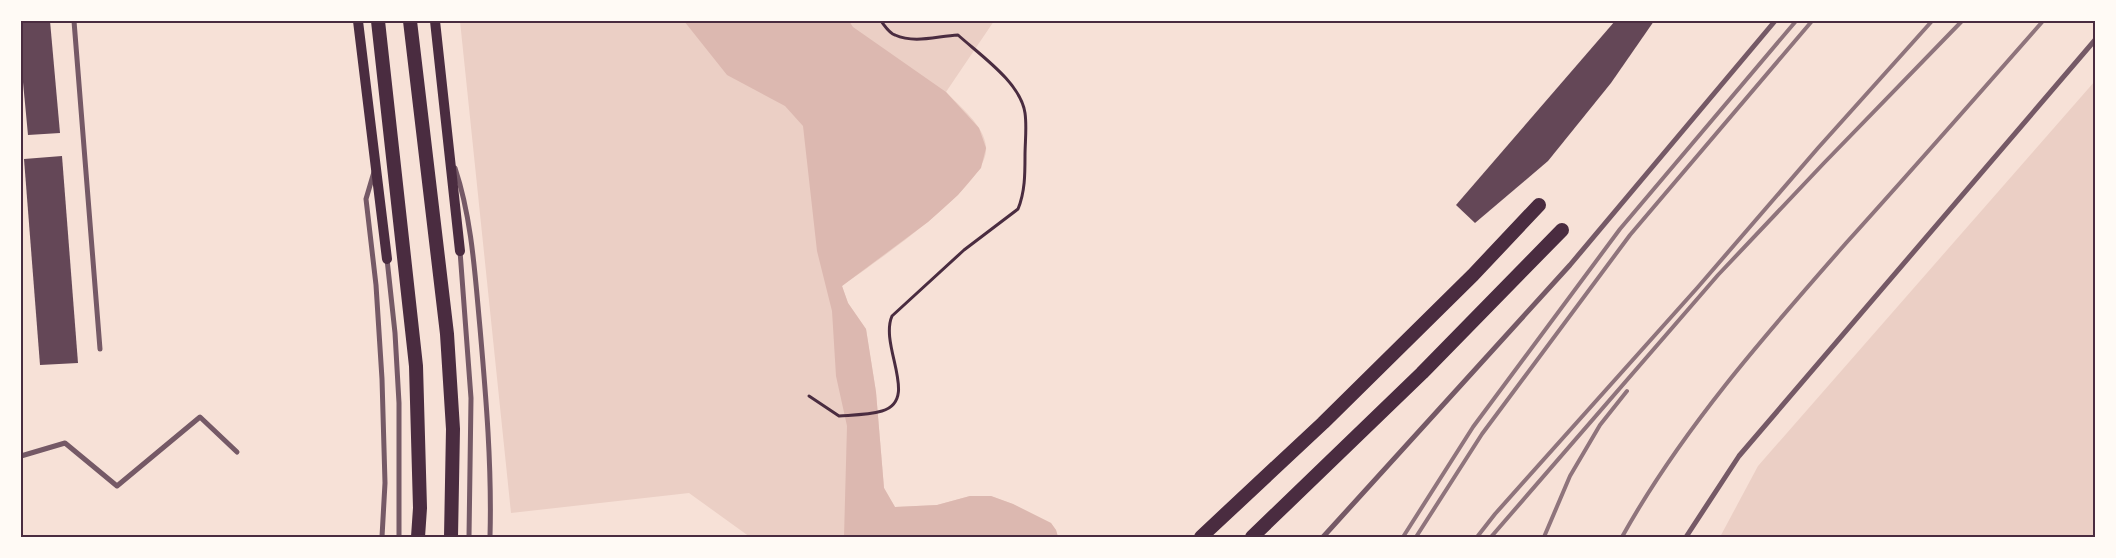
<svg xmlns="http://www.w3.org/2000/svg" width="2116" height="558" font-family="'Noto Sans',sans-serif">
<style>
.green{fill:#ebcfc5}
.water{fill:#dcb8b0}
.building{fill:#644757}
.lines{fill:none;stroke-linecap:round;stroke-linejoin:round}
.path{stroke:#4a2c40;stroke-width:3}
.minor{stroke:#755966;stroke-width:5}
.secondary{stroke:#4a2c40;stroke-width:10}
.trunk{stroke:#4a2c40;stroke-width:14}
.rail{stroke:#8f747c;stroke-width:4}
.neatline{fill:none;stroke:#4a2c40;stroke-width:2}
</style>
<rect width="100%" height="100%" fill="#f7e1d7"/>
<g class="green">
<path d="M 460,21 L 994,21 L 946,92 C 960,107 984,125 986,147 C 990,186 873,263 842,286 L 848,303 L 866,329 L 876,392 L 884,488 L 895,507 L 937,505 L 970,496 L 991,496 L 1013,504 L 1051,523 L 1056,530 L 1058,537 L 750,537 L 689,493 L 511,513 Z"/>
<polygon points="2095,81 2095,537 1720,537 1758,466"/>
</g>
<polygon class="water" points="684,21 849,21 853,27 946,92 979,128 986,148 981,168 958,195 928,222 842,286 848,303 866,329 876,392 884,488 895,507 937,505 970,496 991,496 1013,504 1051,523 1056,530 1058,537 844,537 847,426 836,376 832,311 817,251 803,126 785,106 727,75"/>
<g class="building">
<polygon points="21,21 50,21 60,133 28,135 21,61"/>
<polygon points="1615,21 1654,21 1611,83 1548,161 1475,223 1456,205"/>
<polygon points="62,156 78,363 40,365 24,159"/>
</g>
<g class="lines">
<path class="path" d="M 809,396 L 839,416 C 852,415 868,415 882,411 C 920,400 879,346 892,316 L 964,250 L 1018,209 C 1025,192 1025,174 1025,156 C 1025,142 1027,127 1025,113 C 1021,83 980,55 958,35 C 937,36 915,44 895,35 C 889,33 885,26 881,21"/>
<g class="minor">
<polyline points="74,21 100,349"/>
<path d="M 455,168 C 472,219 475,275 480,328 C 486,397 492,467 490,537"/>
<polyline points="374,172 366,199 376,285 382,379 385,483 382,537"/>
<polyline points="460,251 471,398 469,537"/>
<polyline points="387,259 395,333 399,403 399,537"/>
<polyline points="21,456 65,443 117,486 200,417 237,452"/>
<polyline points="1323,537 1570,265 1775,21"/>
<polyline points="1686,537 1739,456 2095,40"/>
</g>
<g class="secondary">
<polyline points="358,21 387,259"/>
<polyline points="435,21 460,251"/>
</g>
<g class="trunk">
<polyline points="378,21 416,366 420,508 418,537"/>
<polyline points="410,21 447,334 453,429 451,537"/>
<polyline points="1201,537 1323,423 1473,275 1539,205"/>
<polyline points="1252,537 1422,373 1562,230"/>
</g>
<g class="rail">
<polyline points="1403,537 1473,427 1620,229 1796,21"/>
<polyline points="1416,537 1482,434 1630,235 1812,21"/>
<polyline points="1477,537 1495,514 1698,287 1818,148 1932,21"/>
<polyline points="1491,537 1718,275 1824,163 1962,21"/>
<polyline points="1544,537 1570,476 1600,425 1627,391"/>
<path d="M 1622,537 C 1682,429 1766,334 1847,242 C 1913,169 1978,95 2043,21"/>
</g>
</g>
<rect width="2116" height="558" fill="none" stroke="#fffaf5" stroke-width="45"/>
<rect x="22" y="22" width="2072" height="514" class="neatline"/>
</svg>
